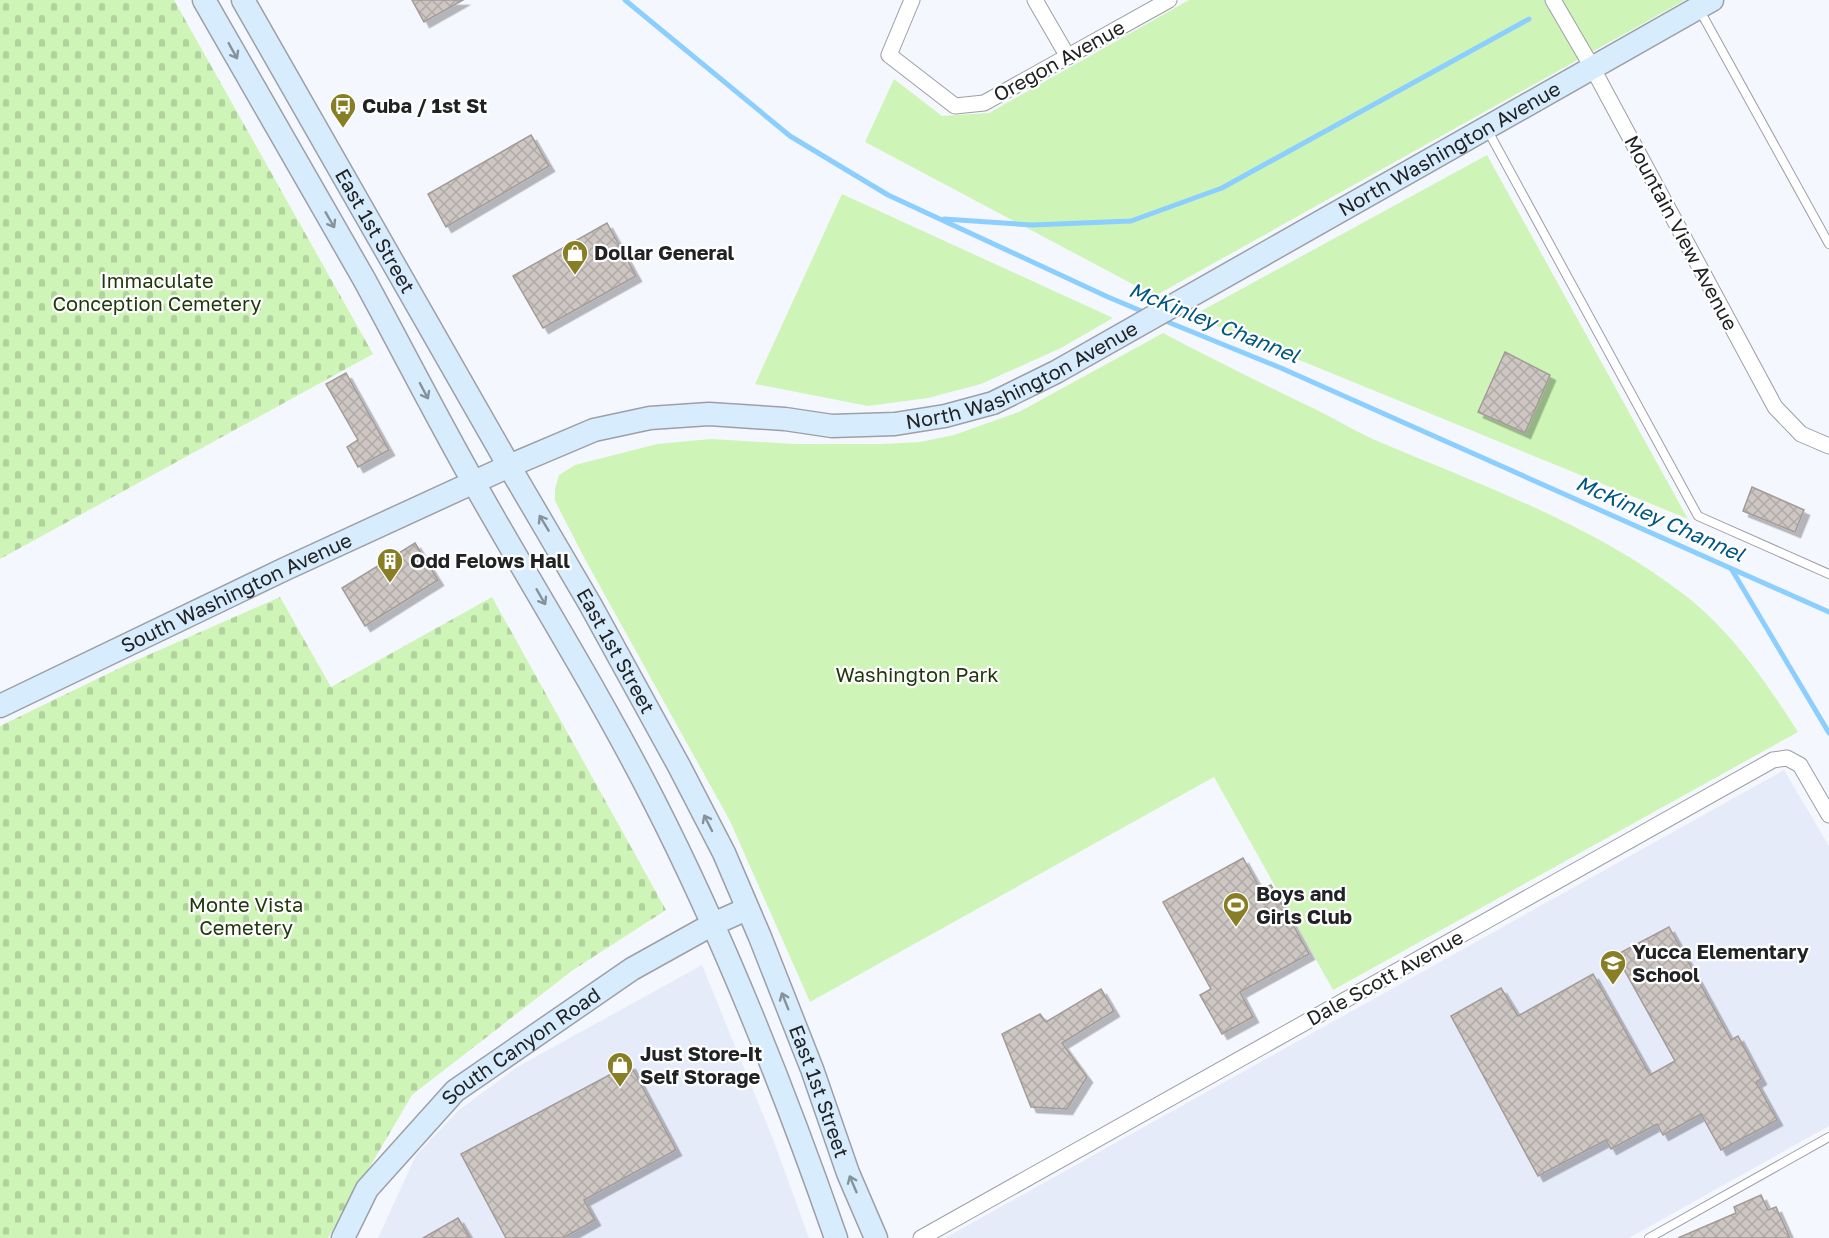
<svg xmlns="http://www.w3.org/2000/svg" width="1829" height="1238" font-family="'Golos Text',sans-serif">
<style>
.built{fill:#e6ebf9}
.cemetery{fill:url(#cemetery-stones)}
.park{fill:#cef5b7}
.lines{fill:none;stroke-linecap:round;stroke-linejoin:round}
.stream{stroke:#8ccfff;stroke-width:5}
.building{fill:url(#building-cross-hatch);stroke:#a39b98;stroke-width:1.5;filter:url(#shadow)}
.lane-casing{stroke:#9d9fa6;stroke-width:10}
.street-casing{stroke:#9d9fa6;stroke-width:17}
.secondary-casing{stroke:#9d9fa6;stroke-width:25}
.lane{stroke:#fff;stroke-width:8}
.street{stroke:#fff;stroke-width:15}
.secondary{stroke:#d7edfe;stroke-width:22}
.oneway{stroke:#85929c}
.labels{text-anchor:middle;stroke-width:4.5;stroke-linejoin:round;paint-order:stroke}
.street-label{font-size:20px;fill:#212224;stroke:#fff}
.poi-label{font-size:20px;font-weight:bold;fill:#212224;stroke:#fff;text-anchor:start}
.park-label{font-size:20px;fill:#1f370b;stroke:#fff}
.water-label{font-size:21px;font-style:italic;fill:#005682;stroke:#fff}
</style>
<defs>
<pattern id="cemetery-stones" width="16" height="16" patternUnits="userSpaceOnUse" patternTransform="scale(1.5)"><rect width="16" height="16" fill="#cef5b7"/><path d="M2 7V4a2 2 0 0 1 4 0v3zM10 15v-3a2 2 0 0 1 4 0v3z" fill="#b1d29d"/></pattern>
<pattern id="building-cross-hatch" width="8" height="8" patternUnits="userSpaceOnUse" patternTransform="scale(1.5)"><rect width="8" height="8" fill="#cdc6c2"/><path d="M0 0l8 8M0 8l8-8" fill="none" stroke="#b0aaa7"/></pattern>
<filter id="shadow"><feDropShadow dx="5.5" dy="5.5" stdDeviation="0" flood-color="#0004"/></filter>
</defs>
<rect width="100%" height="100%" fill="#f5f7fe"/>
<g class="built">
<polygon points="1784,770 1829,846 1829,1126 1629,1238 945,1238"/>
<polygon points="702,965 773,1139 809,1238 378,1238 416,1155 459,1110 517,1067"/>
</g>
<g class="cemetery">
<polygon points="0,0 174,0 373,354 0,559"/>
<polygon points="280,597 331,687 492,597 666,910 573,970 412,1095 328,1238 0,1238 0,726 130,663"/>
</g>
<g class="park">
<polygon points="1189,0 1685,0 1155,296 865,142 894,79 942,116 989,113"/>
<polygon points="1487,155 1688,519 1192,316"/>
<polygon points="842,194 1113,318 1061,348 981,384 928,398 868,406 755,384"/>
<path d="M 1163,333 C 1214,360 1265,385 1317,410 C 1339,421 1360,434 1382,443 C 1486,487 1596,526 1686,596 C 1733,633 1766,682 1798,732 L 1333,990 L 1214,777 L 810,1002 L 730,821 L 586,561 L 555,501 L 555,489 L 559,475 L 575,465 L 657,444 L 711,439 L 794,444 L 882,444 L 920,442 L 954,435 L 1019,412 Z"/>
</g>
<g class="lines">
<g class="stream">
<polyline points="625,0 790,136 888,195 1108,297 1146,313"/>
<polyline points="944,219 1032,225 1131,221 1222,188 1529,19"/>
<polyline points="1163,320 1281,368 1829,612"/>
<polyline points="1732,570 1829,733"/>
</g>
</g>
<g class="building">
<polygon points="412,0 463,0 424,22"/>
<polygon points="531,135 549,166 446,227 428,194"/>
<polygon points="607,223 636,276 543,328 513,276"/>
<polygon points="1505,352 1550,375 1525,433 1478,412"/>
<polygon points="346,373 389,450 358,467 347,447 358,440 326,384"/>
<polygon points="1752,487 1804,510 1795,532 1743,511"/>
<polygon points="415,543 438,580 365,626 342,588"/>
<polygon points="1243,858 1261,890 1271,885 1309,954 1240,992 1253,1017 1222,1034 1200,995 1211,989 1163,902"/>
<polygon points="1669,927 1731,1040 1738,1036 1761,1079 1756,1082 1777,1120 1721,1150 1701,1114 1663,1135 1657,1124 1611,1149 1606,1140 1538,1176 1451,1016 1501,988 1518,1016 1593,974 1650,1075 1675,1061 1616,955"/>
<polygon points="1101,989 1114,1011 1062,1043 1087,1077 1067,1109 1031,1107 1002,1034 1040,1014 1046,1022"/>
<polygon points="630,1064 676,1150 584,1200 595,1220 563,1238 506,1238 461,1154"/>
<polygon points="1761,1195 1768,1210 1776,1207 1790,1238 1678,1238 1736,1213 1734,1207"/>
<polygon points="458,1218 470,1238 423,1238"/>
</g>
<g class="lines">
<g class="lane-casing">
<g id="lane">
<polyline points="1699,9 1829,244"/>
<polyline points="1488,131 1698,516 1829,574"/>
<polyline points="1649,1238 1829,1137"/>
</g>
</g>
<g class="street-casing">
<g id="street">
<polyline points="912,0 889,55 955,106 984,103 1169,0"/>
<polyline points="1035,0 1068,57"/>
<polyline points="1553,0 1592,67 1775,407 1801,434 1829,446"/>
<polyline points="921,1238 1773,760 1787,758 1800,765 1829,815"/>
</g>
</g>
<g class="secondary-casing">
<g id="secondary">
<path d="M 204,0 C 257,94 311,186 364,279 C 401,347 436,416 474,483 C 533,588 598,691 653,799 C 725,940 784,1089 836,1238"/>
<path id="s1" d="M 243,0 L 509,466 L 590,604 L 679,766 L 724,853 L 760,937 L 812,1069 L 848,1173 L 876,1238"/>
<path id="s2" d="M 0,706 L 285,569 L 509,466 L 594,430 L 650,418 L 709,414 L 785,419 L 832,426 L 895,424 L 945,416 L 993,403 L 1056,372 L 1712,0"/>
<path id="s3" d="M 343,1238 L 367,1189 L 455,1091 L 632,969 L 713,924 L 747,909"/>
</g>
</g>
<use href="#lane" class="lane"/>
<use href="#street" class="street"/>
<use href="#secondary" class="secondary"/>
</g>
<defs><path id="oneway-shaft" d="M-6 0H5M1.5-3L5.5 0L1.5 3" fill="none" stroke-width="1.6" stroke-linecap="round" stroke-linejoin="round" transform="scale(1.5)"/></defs>
<g class="oneway">
<use href="#oneway-shaft" transform="translate(233 51) rotate(61)"/>
<use href="#oneway-shaft" transform="translate(330 220) rotate(60)"/>
<use href="#oneway-shaft" transform="translate(424 391) rotate(62)"/>
<use href="#oneway-shaft" transform="translate(544 523) rotate(-121)"/>
<use href="#oneway-shaft" transform="translate(541 597) rotate(60)"/>
<use href="#oneway-shaft" transform="translate(708 823) rotate(-117)"/>
<use href="#oneway-shaft" transform="translate(785 1001) rotate(-112)"/>
<use href="#oneway-shaft" transform="translate(853 1184) rotate(-113)"/>
</g>
<defs>
<g id="bus-pin" transform="scale(1.35)"><path d="M0 17L-7.5 6A9.5 9.5 0 1 1 7.5 6Z" fill="#887e25" stroke="#fff"/><path d="M-5-6H5V4H4V6H2V4H-2V6H-4V4H-5ZM-3.5-4V0h7V-4ZM-3.5 1.2v1.5H-2V1.2ZM2 1.2v1.5H3.5V1.2Z" fill="#fff"/></g>
<g id="shop-pin" transform="scale(1.35)"><path d="M0 17L-7.5 6A9.5 9.5 0 1 1 7.5 6Z" fill="#887e25" stroke="#fff"/><path d="M-5-2.5h2.3a2.7 3.5 0 0 1 5.4 0H5L5.5 6h-11ZM-1.5-2.5h3a1.5 2.3 0 0 0-3 0Z" fill="#fff"/></g>
<g id="building-pin" transform="scale(1.35)"><path d="M0 17L-7.5 6A9.5 9.5 0 1 1 7.5 6Z" fill="#887e25" stroke="#fff"/><path d="M-4-6H4V6H1V3H-1V6H-4ZM-2.5-4.3h1.7v1.8h-1.7ZM.8-4.3h1.7v1.8H.8ZM-2.5-1h1.7V.8h-1.7ZM.8-1h1.7V.8H.8Z" fill="#fff"/></g>
<g id="stadium-pin" transform="scale(1.35)"><path d="M0 17L-7.5 6A9.5 9.5 0 1 1 7.5 6Z" fill="#887e25" stroke="#fff"/><path d="M0-5a6.5 5 0 1 0 0 10a6.5 5 0 1 0 0-10ZM-3.5-1.8h7v3.6h-7Z" fill="#fff"/></g>
<g id="school-pin" transform="scale(1.35)"><path d="M0 17L-7.5 6A9.5 9.5 0 1 1 7.5 6Z" fill="#887e25" stroke="#fff"/><path d="M0-5L7-2L0 1L-7-2ZM-4 1L0 2.5L4 1V4Q0 6-4 4Z" fill="#fff"/></g>
</defs>
<g fill-rule="evenodd">
<use href="#bus-pin" x="343" y="106"/>
<use href="#shop-pin" x="575" y="253"/>
<use href="#building-pin" x="390" y="561"/>
<use href="#stadium-pin" x="1236" y="905"/>
<use href="#school-pin" x="1613" y="963"/>
<use href="#shop-pin" x="620" y="1065"/>
</g>
<g class="labels">
<g class="street-label">
<text transform="translate(1059 61) rotate(-29)" y="7">Oregon Avenue</text>
<text dy="7" stroke="none"><textPath href="#s2" startOffset="1581">North Washington Avenue</textPath></text>
<text dy="7" stroke="none"><textPath href="#s1" startOffset="266">East 1st Street</textPath></text>
<text transform="translate(1681 233) rotate(62)" y="7">Mountain View Avenue</text>
<text dy="7" stroke="none"><textPath href="#s2" startOffset="1095">North Washington Avenue</textPath></text>
<text dy="7" stroke="none"><textPath href="#s2" startOffset="262">South Washington Avenue</textPath></text>
<text dy="7" stroke="none"><textPath href="#s1" startOffset="750">East 1st Street</textPath></text>
<text transform="translate(1385 978) rotate(-29)" y="7">Dale Scott Avenue</text>
<text dy="7" stroke="none"><textPath href="#s3" startOffset="266">South Canyon Road</textPath></text>
<text dy="7" stroke="none"><textPath href="#s1" startOffset="1236">East 1st Street</textPath></text>
</g>
<g class="poi-label">
<text x="362" y="113">Cuba / 1st St</text>
<text x="594" y="260">Dollar General</text>
<text x="410" y="568">Odd Felows Hall</text>
<text x="1256" y="901">Boys and<tspan x="1256" dy="23">Girls Club</tspan></text>
<text x="1632" y="959">Yucca Elementary<tspan x="1632" dy="23">School</tspan></text>
<text x="640" y="1061">Just Store-It<tspan x="640" dy="23">Self Storage</tspan></text>
</g>
<g class="park-label">
<text x="157" y="288">Immaculate<tspan x="157" dy="23">Conception Cemetery</tspan></text>
<text x="917" y="682">Washington Park</text>
<text x="246" y="912">Monte Vista<tspan x="246" dy="23">Cemetery</tspan></text>
</g>
<g class="water-label">
<text transform="translate(1214 323) rotate(22)" y="7">McKinley Channel</text>
<text transform="translate(1660 519) rotate(24)" y="7">McKinley Channel</text>
</g>
</g>
</svg>
